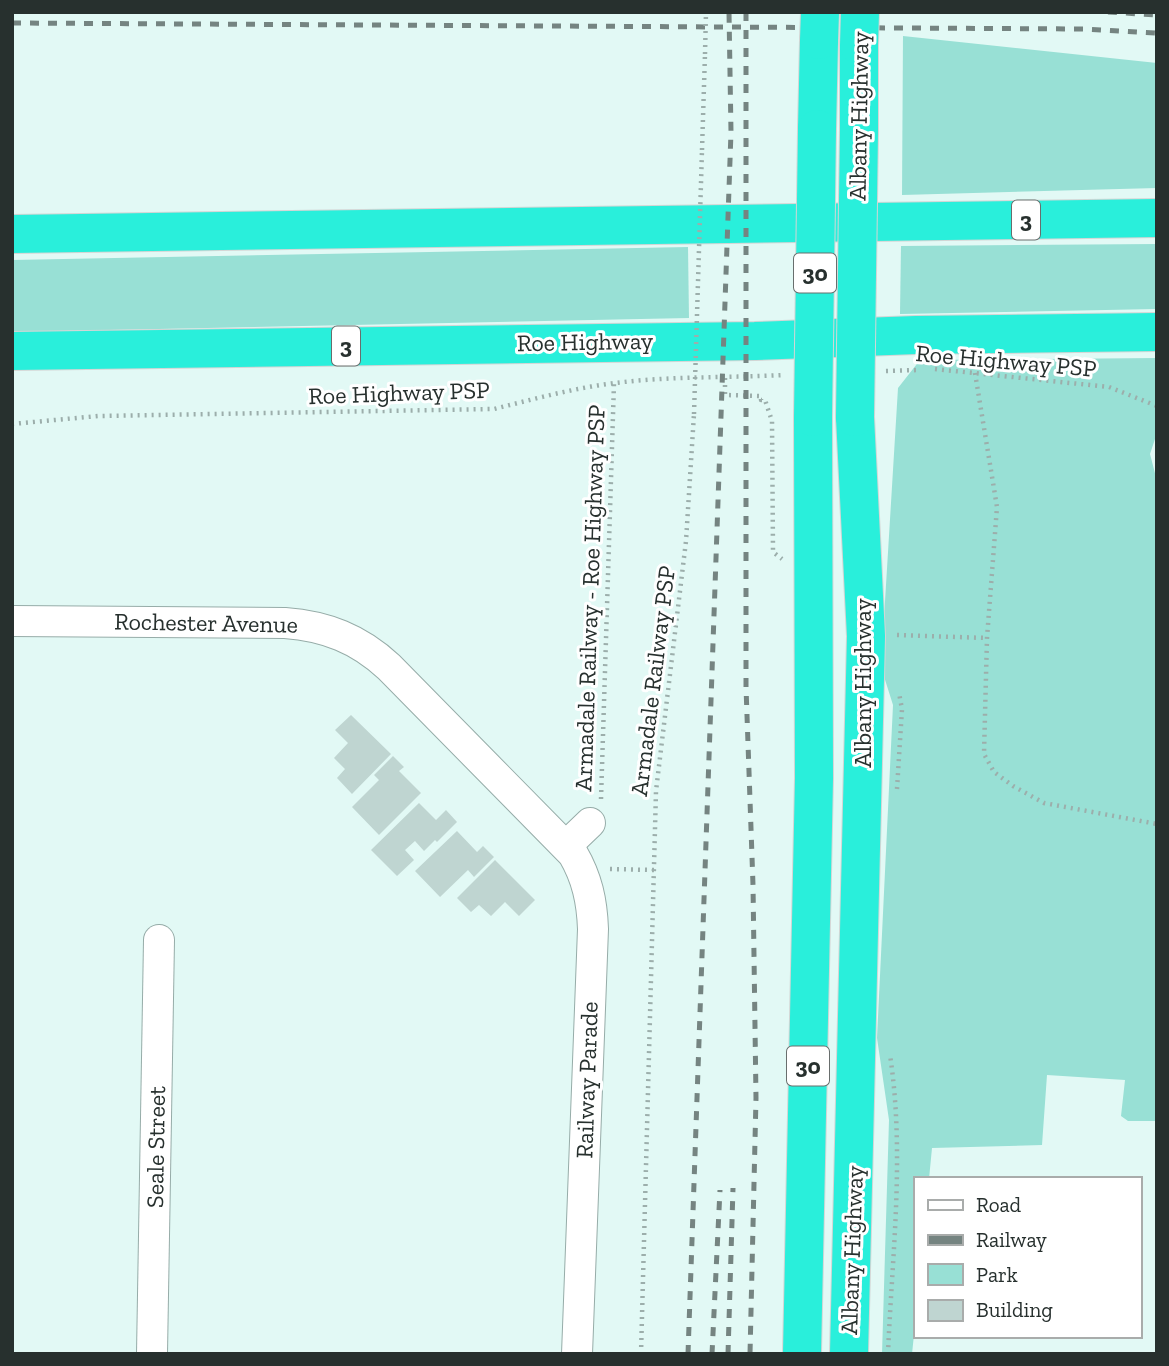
<svg xmlns="http://www.w3.org/2000/svg" width="1169" height="1366" font-family="'Zilla Slab',serif">
<style>
.green{fill:#98e0d5}
.building{fill:#bfd5d1}
.lines{fill:none;stroke-linecap:round;stroke-linejoin:round}
.minor-casing{stroke:#96aca8;stroke-width:32}
.highway-casing{stroke:#d4d6d5;stroke-width:40}
.path{stroke:#9caeab;stroke-width:4.5;stroke-dasharray:2 5;stroke-linecap:butt}
.minor{stroke:#fff;stroke-width:30}
.highway{stroke:#29efdb;stroke-width:38}
.rail{stroke:#758481;stroke-width:5;stroke-dasharray:9 9;stroke-linecap:butt}
.highway-bridge-casing{stroke:#d4d6d5;stroke-width:40;stroke-linecap:butt}
.path-bridge{stroke:#9caeab;stroke-width:4.5;stroke-dasharray:2 5;stroke-linecap:butt}
.highway-bridge{stroke:#29efdb;stroke-width:38}
.labels{text-anchor:middle;stroke-width:6;stroke-linejoin:round;paint-order:stroke}
.shield{fill:#fff;stroke:#686e6d;stroke-width:2}
.shield-label{font-size:23px;font-weight:bold;fill:#27302e}
.street-label{font-size:24px;fill:#27302e;stroke:#fff}
</style>
<rect width="100%" height="100%" fill="#e2f9f5"/>
<g class="green">
<polygon points="903,36 1157,63 1157,188 902,195"/>
<polygon points="1157,244 1157,309 900,314 901,246"/>
<polygon points="688,247 689,318 12,332 12,260"/>
<polygon points="1157,358 1157,433 1150,454 1157,481 1157,1121 1128,1121 1121,1116 1125,1080 1047,1075 1042,1145 932,1148 929,1179 915,1179 915,1325 912,1354 882,1354 889,1120 877,1038 893,705 881,667 898,388 920,360"/>
</g>
<g class="building">
<polygon points="351,715 391,754 352,794 337,778 345,769 334,758 348,743 335,730"/>
<polygon points="393,756 404,767 399,771 421,793 379,835 352,807 379,780 374,775"/>
<polygon points="419,803 436,820 446,810 457,822 437,842 435,840 424,851 415,841 405,850 414,860 397,876 371,850"/>
<polygon points="457,831 477,852 483,846 494,857 474,877 468,870 440,897 415,871"/>
<polygon points="495,860 535,900 519,916 505,902 491,916 479,905 471,912 457,898"/>
</g>
<g class="lines">
<g class="minor-casing">
<g id="minor">
<path d="M 12,621 L 285,623 C 326,626 359,639 389,667 L 573,854 C 587,878 592,901 593,929 L 577,1354"/>
<polyline points="566,846 590,823"/>
<polyline points="152,1354 159,940"/>
</g>
</g>
<g class="highway-casing">
<g id="highway">
<polyline points="817,129 819,40"/>
<polyline points="859,130 859,45"/>
<polyline points="12,234 1157,218"/>
<polyline points="12,351 755,341 916,335 1157,332"/>
<polyline points="802,1354 814,778 813,417"/>
<polyline points="849,1354 866,636 855,417"/>
</g>
</g>
<g class="path">
<polyline points="702,150 705,54"/>
<polyline points="935,369 1109,387 1157,406"/>
<polyline points="886,371 919,370"/>
<polyline points="975,373 997,507 987,638 984,754 994,772 1013,786 1044,803 1157,824"/>
<polyline points="725,378 725,395 761,396 761,400 765,400 772,421 773,552 782,559"/>
<path d="M 12,424 L 98,416 L 494,409 C 534,399 574,388 615,383 C 670,376 727,378 783,375"/>
<polyline points="897,635 987,638"/>
<polyline points="897,789 902,709 899,693"/>
<polyline points="601,799 614,383"/>
<polyline points="610,869 654,870"/>
<polyline points="641,1354 656,791 686,541 694,414"/>
<path d="M 888,1354 C 892,1255 905,1154 890,1055"/>
</g>
<use href="#minor" class="minor"/>
<use href="#highway" class="highway"/>
<g class="rail">
<polyline points="746,12 746,687 753,885 756,1098 750,1354"/>
<polyline points="1108,12 1157,15"/>
<polyline points="12,23 1085,29 1157,33"/>
<polyline points="688,1354 731,132 729,12"/>
<polyline points="712,1354 720,1190"/>
<polyline points="728,1354 733,1188"/>
</g>
<g class="highway-bridge-casing">
<g id="highway-bridge">
<polyline points="819,40 820,12"/>
<polyline points="859,45 860,12"/>
<polyline points="813,417 817,129"/>
<polyline points="855,417 859,130"/>
</g>
</g>
<g class="path-bridge">
<polyline points="705,54 706,12"/>
<polyline points="694,414 702,150"/>
</g>
<use href="#highway-bridge" class="highway-bridge"/>
</g>
<g class="labels">
<g class="shield">
<rect x="1012" y="200.5" width="28" height="39" rx="5"/>
<rect x="794" y="253.5" width="42" height="39" rx="5"/>
<rect x="332" y="326.5" width="28" height="39" rx="5"/>
<rect x="787" y="1046.5" width="42" height="39" rx="5"/>
</g>
<g class="shield-label">
<text x="1026" y="228">3</text>
<text x="815" y="281">30</text>
<text x="346" y="354">3</text>
<text x="808" y="1074">30</text>
</g>
<g class="street-label">
<text transform="translate(859 116) rotate(-89)" y="8">Albany Highway</text>
<text transform="translate(585 342) rotate(-1)" y="8">Roe Highway</text>
<text transform="translate(1006 361) rotate(5)" y="8">Roe Highway PSP</text>
<text transform="translate(399 393) rotate(-2)" y="8">Roe Highway PSP</text>
<text transform="translate(590 598) rotate(-88)" y="8">Armadale Railway - Roe Highway PSP</text>
<text transform="translate(206 623) rotate(1)" y="8">Rochester Avenue</text>
<text transform="translate(653 681) rotate(-83)" y="8">Armadale Railway PSP</text>
<text transform="translate(863 683) rotate(-90)" y="8">Albany Highway</text>
<text transform="translate(587 1080) rotate(-88)" y="8">Railway Parade</text>
<text transform="translate(156 1147) rotate(-89)" y="8">Seale Street</text>
<text transform="translate(852 1250) rotate(-88)" y="8">Albany Highway</text>
</g>
</g>
<rect width="1169" height="1366" fill="none" stroke="#27302e" stroke-width="28"/>
<rect x="914" y="1177" width="228" height="161" fill="#ffffff" stroke="#a9acab" stroke-width="2"/>
<rect x="928" y="1200" width="35" height="10" fill="#ffffff" stroke="#a9acab" stroke-width="2"/>
<text x="976" y="1212" font-size="21" fill="#27302e">Road</text>
<rect x="928" y="1235" width="35" height="10" fill="#758481" stroke="#a9acab" stroke-width="2"/>
<text x="976" y="1247" font-size="21" fill="#27302e">Railway</text>
<rect x="928" y="1264" width="35" height="21" fill="#98e0d5" stroke="#a9acab" stroke-width="2"/>
<text x="976" y="1282" font-size="21" fill="#27302e">Park</text>
<rect x="928" y="1300" width="35" height="21" fill="#bfd5d1" stroke="#a9acab" stroke-width="2"/>
<text x="976" y="1317" font-size="21" fill="#27302e">Building</text>
</svg>
